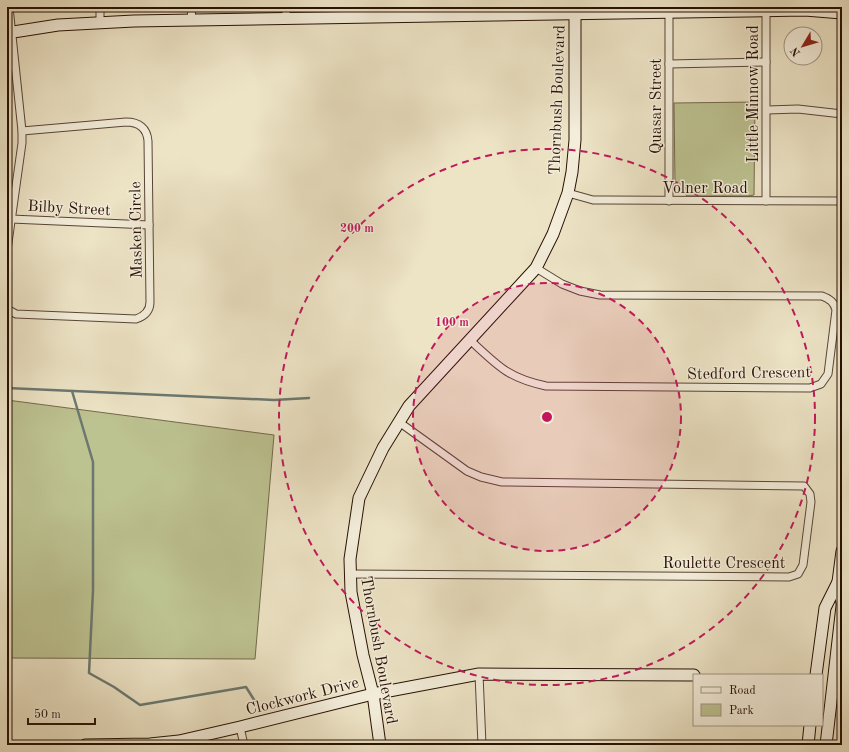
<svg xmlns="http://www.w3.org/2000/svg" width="849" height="752" font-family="'Old Standard TT',serif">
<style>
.green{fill:#bdc291;stroke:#72694b}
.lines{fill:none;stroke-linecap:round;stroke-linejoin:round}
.stream{stroke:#6b7870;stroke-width:2.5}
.street-casing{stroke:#584535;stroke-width:9}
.secondary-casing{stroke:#271005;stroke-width:13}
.street{stroke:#f3edda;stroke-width:7}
.secondary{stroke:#f3edda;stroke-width:11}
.ring{fill:none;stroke:#c2185b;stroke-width:2;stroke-dasharray:7 5}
.labels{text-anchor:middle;stroke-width:3;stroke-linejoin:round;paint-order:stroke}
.street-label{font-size:16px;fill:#271005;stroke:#f3edda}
.centre{fill:#c2185b;stroke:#f3edda;stroke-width:2}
.ring-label{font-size:12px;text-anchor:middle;font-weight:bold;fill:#c2185b;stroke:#f3edda;stroke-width:3;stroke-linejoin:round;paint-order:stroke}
</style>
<rect width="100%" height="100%" fill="#ede4c6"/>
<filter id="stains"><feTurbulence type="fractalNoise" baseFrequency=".005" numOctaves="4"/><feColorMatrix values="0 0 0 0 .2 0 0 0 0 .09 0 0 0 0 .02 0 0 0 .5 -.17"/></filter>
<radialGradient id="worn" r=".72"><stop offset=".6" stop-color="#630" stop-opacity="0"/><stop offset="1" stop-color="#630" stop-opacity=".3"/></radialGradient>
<g class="green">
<polygon points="755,102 754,195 748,196 687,196 675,184 674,103"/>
<polygon points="7,400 274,435 255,659 7,658"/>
</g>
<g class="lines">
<g class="stream">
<polyline points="7,388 274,400 309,398"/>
<polyline points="72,391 93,462 93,590 89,673 114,687 140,705 246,687 258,706"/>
<polyline points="270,742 270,745"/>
</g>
<g class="street-casing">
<g id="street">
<polyline points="100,7 100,22"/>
<polyline points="286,7 286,18"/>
<polyline points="766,7 766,201"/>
<polyline points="475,15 475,7"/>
<polyline points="383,17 383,7"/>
<polyline points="191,20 192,7"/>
<polyline points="669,64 766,62"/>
<polyline points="767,110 798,109 842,114"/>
<polyline points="568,193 593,200 606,200 842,201"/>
<polyline points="669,201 669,9"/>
<polyline points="11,219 149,225"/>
<polyline points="7,250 22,143 22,131 9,7"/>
<path d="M 7,309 L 16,314 L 136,319 C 145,316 150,311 150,302 L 148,141 C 147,128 139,122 126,122 L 22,131"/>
<path d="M 470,340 C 498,366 508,378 546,386 L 810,388 L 821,384 L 828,374 L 836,310 C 834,302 830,299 822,296 L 600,295 L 580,291 L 562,284 L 536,268"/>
<polyline points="350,574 789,577 798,574 803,565 811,502 810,494 804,486 502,482 481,477 467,471 399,422"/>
<polyline points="479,674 482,745"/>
<polyline points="240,727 244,745"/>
</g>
</g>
<g class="secondary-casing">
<g id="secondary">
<polyline points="7,33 58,25 134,21 805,10 842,13"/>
<polyline points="842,551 838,582 842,603"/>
<polyline points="816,675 825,608 838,582"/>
<polyline points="85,745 150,744 179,741 240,727 373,694 479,674 694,675"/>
<polyline points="380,745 373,694 363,655 351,592 350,559 359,498 383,448 409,406 536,268 553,234 568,193 572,172 575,140 575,8"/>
<polyline points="808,745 810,725"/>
<polyline points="826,745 842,606"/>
</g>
</g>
<use href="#street" class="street"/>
<use href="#secondary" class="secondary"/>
</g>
<circle cx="547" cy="417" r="134" fill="#c2185b" fill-opacity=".12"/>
<g class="ring">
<circle cx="547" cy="417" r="134"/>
<circle cx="547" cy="417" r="268"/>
</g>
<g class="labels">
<g class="street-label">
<text transform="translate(752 94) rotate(-90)" y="6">Little Minnow Road</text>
<text transform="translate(556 100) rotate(-88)" y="6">Thornbush Boulevard</text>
<text transform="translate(655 106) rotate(-90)" y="6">Quasar Street</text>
<text x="705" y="193">Volner Road</text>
<text transform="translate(69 207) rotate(3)" y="6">Bilby Street</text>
<text transform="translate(135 230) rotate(-91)" y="6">Masken Circle</text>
<text transform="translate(749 372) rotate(-1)" y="6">Stedford Crescent</text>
<text x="724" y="568">Roulette Crescent</text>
<text transform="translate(380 650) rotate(80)" y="6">Thornbush Boulevard</text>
<text transform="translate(302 695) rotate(-14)" y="6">Clockwork Drive</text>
</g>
</g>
<circle cx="547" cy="417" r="6" class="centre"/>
<g class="ring-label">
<text x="357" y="232">200 m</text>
<text x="452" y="326">100 m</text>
</g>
<rect width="849" height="752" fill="none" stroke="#ede4c6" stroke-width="24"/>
<rect x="8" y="8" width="833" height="736" fill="none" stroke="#271005" stroke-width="2"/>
<rect x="12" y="12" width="825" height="728" fill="none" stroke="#271005"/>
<rect x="693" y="674" width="130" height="52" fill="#f3edda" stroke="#a19585"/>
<rect x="701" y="687" width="20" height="6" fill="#f3edda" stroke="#a19585"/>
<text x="729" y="694" font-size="12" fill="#271005">Road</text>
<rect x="701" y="704" width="20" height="12" fill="#bdc291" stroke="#a19585"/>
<text x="729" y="714" font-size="12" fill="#271005">Park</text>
<g transform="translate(803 46) rotate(232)"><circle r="19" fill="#f3edda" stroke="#a19585"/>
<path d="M0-3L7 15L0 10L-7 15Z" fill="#8f2418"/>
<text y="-6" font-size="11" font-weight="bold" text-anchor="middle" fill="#271005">N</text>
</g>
<path d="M28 718v6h67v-6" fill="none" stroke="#271005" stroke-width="2"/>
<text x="34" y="718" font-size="12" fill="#271005" stroke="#f3edda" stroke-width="3" paint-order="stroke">50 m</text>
<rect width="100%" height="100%" filter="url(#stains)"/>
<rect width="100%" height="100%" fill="url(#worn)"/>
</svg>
